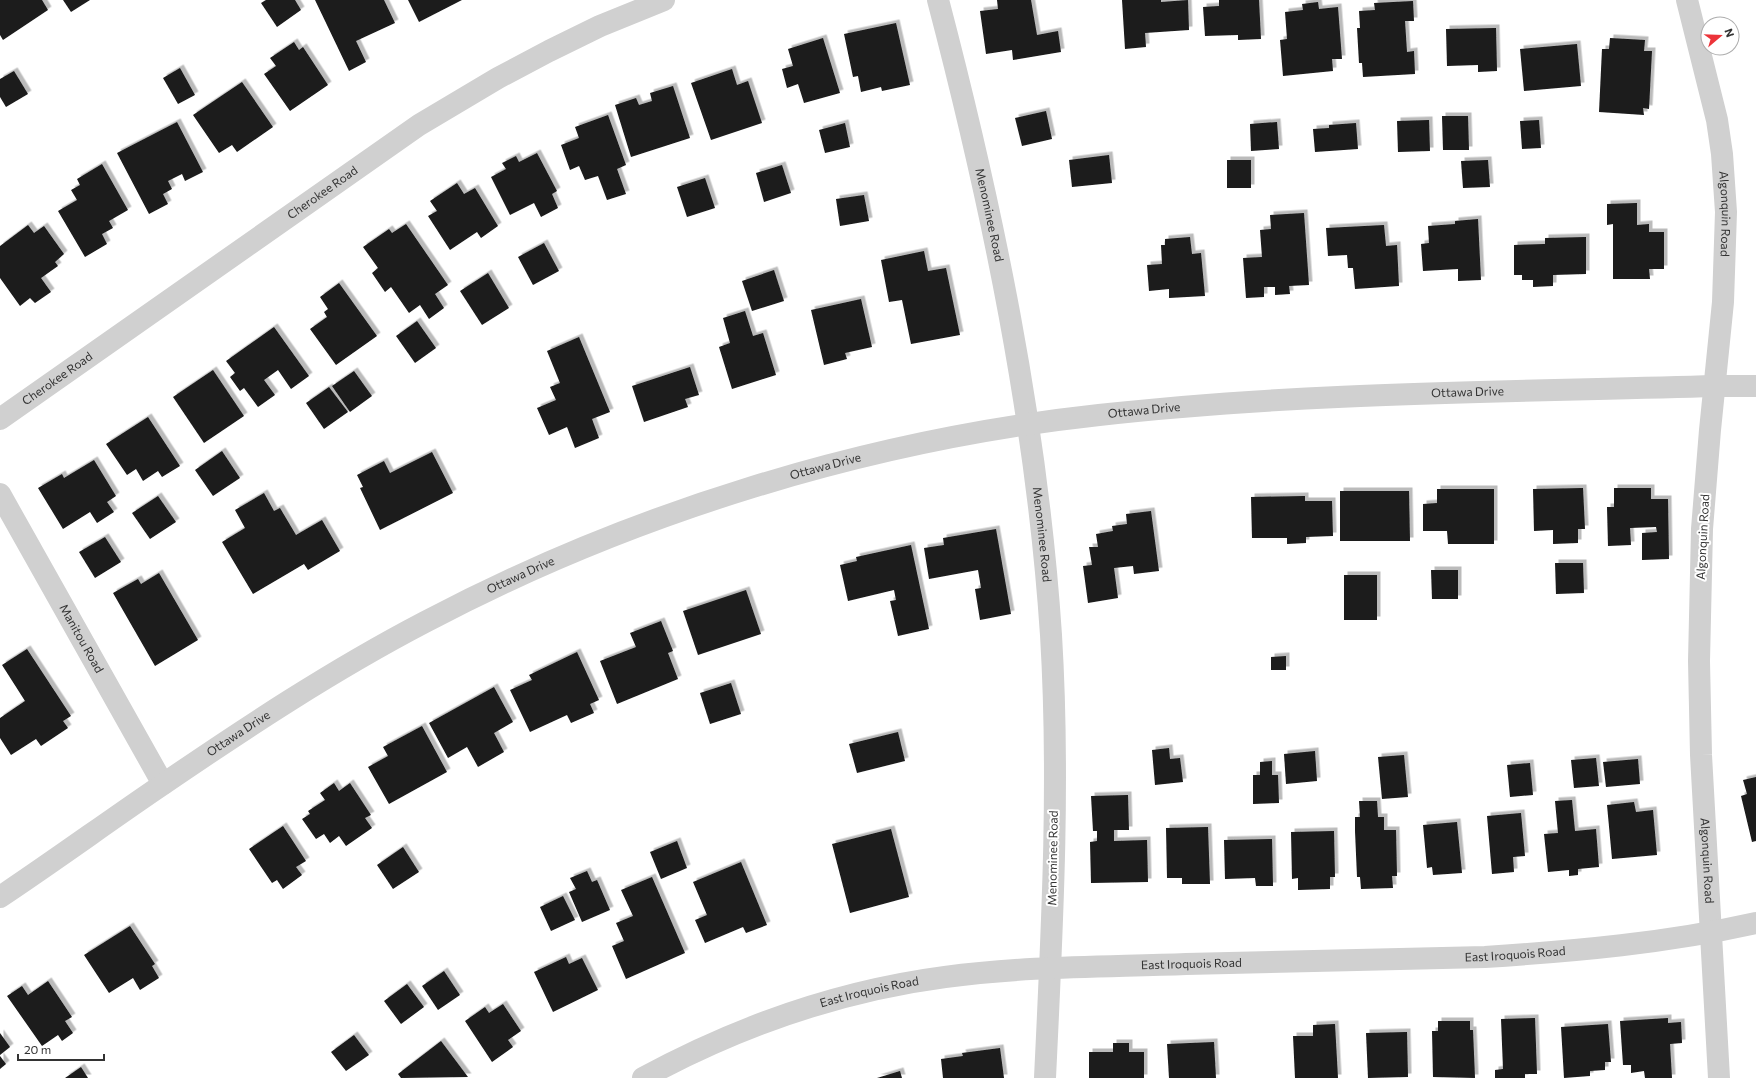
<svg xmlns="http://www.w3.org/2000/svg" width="1756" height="1078" font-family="Commissioner,sans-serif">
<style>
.building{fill:#1a1a1a;filter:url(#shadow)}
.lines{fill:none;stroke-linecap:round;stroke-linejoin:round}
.minor{stroke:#d0d0d0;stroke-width:22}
.labels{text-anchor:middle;stroke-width:4;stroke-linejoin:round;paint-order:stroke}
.street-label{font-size:12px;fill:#333;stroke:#fff}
</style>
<defs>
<filter id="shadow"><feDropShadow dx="3.5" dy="-3.5" stdDeviation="0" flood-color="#0004"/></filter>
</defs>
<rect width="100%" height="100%" fill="#fff"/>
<g class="building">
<polygon points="0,0 42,0 48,10 3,40 0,35"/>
<polygon points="63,0 90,0 71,12"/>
<polygon points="266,0 295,0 301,10 277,27 261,3"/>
<polygon points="315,0 384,0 395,23 356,41 366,62 349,71"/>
<polygon points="408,0 462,0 419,22"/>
<polygon points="997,0 1031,0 1037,35 1058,31 1061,52 1013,60 1012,50 986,54 980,11 998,9"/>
<polygon points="1122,0 1161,0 1161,2 1188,0 1189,30 1145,33 1146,47 1125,49"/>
<polygon points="1219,0 1259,0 1261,39 1238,40 1238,35 1205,36 1203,7 1219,6"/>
<polygon points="1413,1 1414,21 1405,21 1407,52 1414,51 1415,74 1363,77 1362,63 1359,63 1357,28 1360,28 1359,11 1375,10 1374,3"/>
<polygon points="1318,2 1319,9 1338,7 1342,59 1332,59 1333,71 1283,76 1280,40 1287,39 1285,12 1303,10 1302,4"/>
<polygon points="896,23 910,85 882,91 881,87 861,92 858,76 853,77 844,34"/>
<polygon points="1496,28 1497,71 1478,72 1478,65 1447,66 1446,29"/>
<polygon points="823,38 840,93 804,103 798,84 787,88 782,69 793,66 788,49"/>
<polygon points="1610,38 1645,40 1644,51 1652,51 1649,109 1643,108 1644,115 1599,112 1602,49 1609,49"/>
<polygon points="294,42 299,50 303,47 328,85 290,111 264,74 276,66 270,58"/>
<polygon points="1577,44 1581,86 1524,91 1520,49"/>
<polygon points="180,68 195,95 178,104 163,78"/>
<polygon points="732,69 737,85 748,81 762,123 711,140 691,83"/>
<polygon points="14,71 28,94 6,107 0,97 0,79"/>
<polygon points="242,82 273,127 237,152 232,145 219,153 193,115"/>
<polygon points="673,86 690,138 631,157 615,105 636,98 639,105 652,101 650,93"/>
<polygon points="1046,111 1052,139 1022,146 1015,118"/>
<polygon points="608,115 626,165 617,169 626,194 607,200 598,176 585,180 579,166 570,170 561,145 579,138 575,127"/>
<polygon points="1442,116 1468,116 1469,150 1443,150"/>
<polygon points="1429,120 1430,151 1398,152 1397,121"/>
<polygon points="1539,120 1541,148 1522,149 1520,121"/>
<polygon points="177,122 203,172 185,181 182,174 168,181 172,189 163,194 168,204 149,214 117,153"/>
<polygon points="1277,122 1279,149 1251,151 1250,124"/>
<polygon points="845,123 850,147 825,153 819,130"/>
<polygon points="1356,123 1358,149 1315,152 1313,129 1329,128 1329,125"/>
<polygon points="537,153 557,191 552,194 558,208 541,217 534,203 510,215 491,177 506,169 502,163 516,156 519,162"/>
<polygon points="1109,155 1112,183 1072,187 1069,160"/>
<rect x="1227" y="160" width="24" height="28"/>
<polygon points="1488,160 1490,187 1463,188 1461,161"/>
<polygon points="102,164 128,210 109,221 113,228 102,234 107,244 85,257 58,211 77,200 71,190 80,185 77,179"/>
<polygon points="782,165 791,193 764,202 756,173"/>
<polygon points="705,178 715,208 687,217 677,187"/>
<polygon points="457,183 464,194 475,188 498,226 481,238 477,232 450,250 428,216 437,211 430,201"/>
<polygon points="864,195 869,221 840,226 836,199"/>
<polygon points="1637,203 1637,225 1649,224 1649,232 1664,232 1664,269 1649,269 1650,279 1613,279 1613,224 1607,225 1607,204"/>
<polygon points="1304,213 1309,285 1289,286 1290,294 1275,295 1275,287 1264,287 1264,297 1246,298 1243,258 1262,257 1260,230 1271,229 1270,215"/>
<polygon points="1478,219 1481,280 1458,281 1458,269 1423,271 1421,244 1429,243 1428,226 1455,224 1455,221"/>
<polygon points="406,224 448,285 435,294 444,308 429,319 420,305 409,313 391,287 385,292 372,273 378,268 363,247 389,229 392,233"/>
<polygon points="28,225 34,233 44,226 64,254 55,262 58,266 41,278 51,292 35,303 30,298 20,306 0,278 0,246"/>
<polygon points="1384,225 1386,246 1397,245 1399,286 1355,289 1353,268 1348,268 1347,255 1328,256 1326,228"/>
<polygon points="1190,237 1192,254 1201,253 1205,296 1169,298 1169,289 1149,291 1147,265 1162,264 1161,245 1165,245 1165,239"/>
<polygon points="1586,237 1586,274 1553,275 1553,286 1533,287 1533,280 1522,280 1522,275 1514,275 1514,245 1545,244 1545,238"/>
<polygon points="544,243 559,271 533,285 518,257"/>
<polygon points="924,251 928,271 946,268 960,335 911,344 902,300 889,302 881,260"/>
<polygon points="774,270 784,301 752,311 742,281"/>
<polygon points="488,273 509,308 482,325 460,291"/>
<polygon points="339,283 377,336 336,365 310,329 327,317 324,312 328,309 320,297"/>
<polygon points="861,299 872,347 845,353 847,359 824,365 811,310"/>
<polygon points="745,311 753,336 763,333 776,375 732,389 719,347 730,343 723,318"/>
<polygon points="417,321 436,348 415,363 396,336"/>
<polygon points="274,327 309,376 291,389 278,370 264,380 275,395 258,407 244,388 240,391 230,377 235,373 226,361"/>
<polygon points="579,337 610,412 592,419 599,438 575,448 567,427 549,435 537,408 556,400 550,387 560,383 547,351"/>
<polygon points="690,367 699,395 685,399 688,407 644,422 632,386"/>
<polygon points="213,370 244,416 204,443 173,397"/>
<polygon points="354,371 372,396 350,412 332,386"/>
<polygon points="329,387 348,412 324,429 306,403"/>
<polygon points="148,417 180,466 162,477 158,471 143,481 136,469 127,475 106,444"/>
<polygon points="222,451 240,478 213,496 195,470"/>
<polygon points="432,452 453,493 380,530 360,488 363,487 357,475 384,461 390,473"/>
<polygon points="94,460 116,496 107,502 114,512 97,523 90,512 63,529 38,488 62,474 64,478"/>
<polygon points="1583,488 1585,529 1578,529 1578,543 1553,544 1553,530 1534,531 1533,489"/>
<polygon points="1614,488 1651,488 1651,499 1668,499 1669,559 1642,560 1642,533 1657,532 1656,527 1630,528 1631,545 1608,546 1607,507 1614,507"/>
<polygon points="1437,489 1494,489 1494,544 1448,544 1447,531 1423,531 1423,504 1437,503"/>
<polygon points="1340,491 1409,491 1410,541 1340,541"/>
<polygon points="264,493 274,511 280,508 296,535 322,520 340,551 308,570 304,564 253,594 222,542 245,528 235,510"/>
<polygon points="158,496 176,522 150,539 132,513"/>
<polygon points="1305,496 1305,501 1332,501 1333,536 1306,537 1306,543 1287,544 1287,538 1252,538 1251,497"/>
<polygon points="1151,511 1159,571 1134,574 1133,566 1114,568 1118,598 1088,603 1083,566 1092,565 1089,547 1098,547 1096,534 1113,531 1112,526 1127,524 1126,514"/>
<polygon points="996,529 1011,614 980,620 975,589 981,588 978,570 929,579 924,548 944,545 943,538"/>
<polygon points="105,537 121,562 95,578 79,552"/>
<polygon points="911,545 929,629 898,636 890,601 896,600 894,590 848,601 840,565 857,561 856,557"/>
<polygon points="1555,563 1583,563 1584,593 1556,594"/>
<polygon points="1431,570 1458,570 1458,599 1432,599"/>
<polygon points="159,573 198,640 155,666 113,593 138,579 141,584"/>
<rect x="1344" y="575" width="33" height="45"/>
<polygon points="746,590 761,634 698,655 683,611"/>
<polygon points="661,621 673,651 668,653 678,679 617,704 600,661 636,647 630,633"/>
<polygon points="27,649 71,716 63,721 68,728 41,746 36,739 11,755 0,738 0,718 25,701 2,665"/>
<polygon points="577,652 599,700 590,704 594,713 571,723 567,715 530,732 510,690 532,680 529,675"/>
<polygon points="1286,656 1286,670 1271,670 1271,657"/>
<polygon points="731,683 741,714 710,724 700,693"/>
<polygon points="494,687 513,722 494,733 504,752 478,767 467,747 448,758 429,723"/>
<polygon points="422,726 447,772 389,804 368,767 388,756 383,747"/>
<polygon points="898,732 905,761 857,773 849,744"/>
<polygon points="1169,748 1170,759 1180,758 1183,782 1155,785 1152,750"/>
<polygon points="1315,751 1317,781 1286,784 1284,754"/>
<polygon points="1404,755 1408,797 1382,799 1378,757"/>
<polygon points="1596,758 1599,786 1574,788 1571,760"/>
<polygon points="1638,759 1640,784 1606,787 1603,762"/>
<polygon points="1272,761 1272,775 1278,775 1279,803 1253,804 1253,775 1260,775 1260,762"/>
<polygon points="1530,763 1533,795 1510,797 1507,765"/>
<polygon points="1756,777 1756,841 1752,842 1741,796 1747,794 1743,780"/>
<polygon points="334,783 339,791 350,783 371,815 365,818 372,828 346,846 339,836 330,843 324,834 316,839 302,819 310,814 308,811 325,800 320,793"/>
<polygon points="1128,795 1129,830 1114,830 1114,841 1147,840 1148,882 1091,883 1090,842 1097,841 1097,831 1093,831 1091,796"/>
<polygon points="1572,800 1575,831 1596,829 1599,867 1578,869 1578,875 1569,876 1569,870 1548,872 1544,834 1558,833 1555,801"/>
<polygon points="1359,801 1377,801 1378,817 1384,817 1384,830 1396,830 1397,876 1392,876 1393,888 1361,889 1360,877 1357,877 1355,831 1355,817 1360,817"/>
<polygon points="1634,802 1636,812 1653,810 1657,855 1612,859 1607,805"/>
<polygon points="1521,813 1525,856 1513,857 1514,872 1492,874 1487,816"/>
<polygon points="1457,822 1462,873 1433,875 1432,867 1427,868 1423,825"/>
<polygon points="283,826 306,861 296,867 302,875 283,889 277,880 272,883 249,849"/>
<polygon points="1208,827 1210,884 1182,884 1182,878 1167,878 1166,828"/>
<polygon points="891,829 909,897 850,913 832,844"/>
<polygon points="1334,831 1335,877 1330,877 1330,889 1298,890 1298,878 1292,879 1291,832"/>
<polygon points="1272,839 1273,886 1256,886 1255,878 1225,879 1224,840"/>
<polygon points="677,841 687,868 661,879 650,852"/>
<polygon points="403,847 419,872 393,889 377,865"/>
<polygon points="741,862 767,925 746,933 743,927 705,943 695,920 707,915 693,882"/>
<polygon points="587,871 592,882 597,880 610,910 582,922 569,892 576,889 570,878"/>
<polygon points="652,877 685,953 626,979 612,946 624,941 616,923 633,916 621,890"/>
<polygon points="563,896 575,920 551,931 540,907"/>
<polygon points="130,926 155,964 152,966 159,978 140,990 133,978 109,993 84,955"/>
<polygon points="566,957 569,964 582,958 598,990 553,1012 534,972"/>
<polygon points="444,971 460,995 438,1010 422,986"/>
<polygon points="48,981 72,1017 65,1021 73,1033 62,1041 58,1035 42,1046 7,996 22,986 28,995"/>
<polygon points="407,984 424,1007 401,1024 384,1001"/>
<polygon points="503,1004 521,1031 508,1040 513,1047 492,1062 465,1021 485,1007 489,1013"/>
<polygon points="1535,1018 1537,1074 1525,1074 1525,1078 1495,1078 1495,1070 1503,1069 1501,1019"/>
<polygon points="1668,1018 1668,1023 1681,1022 1682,1043 1670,1044 1672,1078 1645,1078 1644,1071 1631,1073 1631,1065 1623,1065 1620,1021"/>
<polygon points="1438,1021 1470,1021 1470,1030 1473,1030 1475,1078 1433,1077 1432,1031 1438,1031"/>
<polygon points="1335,1024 1338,1078 1295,1078 1293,1036 1313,1036 1313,1025"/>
<polygon points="1608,1024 1611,1062 1605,1062 1605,1070 1590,1071 1590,1076 1564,1078 1561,1027"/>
<polygon points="1407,1032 1408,1077 1368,1078 1366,1033"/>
<polygon points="0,1033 10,1047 0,1055"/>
<polygon points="354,1035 369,1055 346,1071 331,1052"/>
<polygon points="441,1041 468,1077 401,1078 398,1074"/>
<polygon points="1214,1042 1216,1078 1169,1078 1167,1044"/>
<polygon points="1113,1043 1129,1043 1129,1052 1144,1052 1144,1078 1089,1078 1089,1052 1113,1052"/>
<polygon points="1000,1048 1004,1078 943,1078 941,1059 963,1056 962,1053"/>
<polygon points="0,1056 6,1064 0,1069"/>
<polygon points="81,1067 88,1078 65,1078"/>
<polygon points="900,1071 902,1078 877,1078"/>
</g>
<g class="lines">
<g class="minor">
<path id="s1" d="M 938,0 C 992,206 1037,422 1051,635 C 1060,782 1052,931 1045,1078"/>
<path id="s2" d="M 1687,0 L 1717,120 L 1722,154 L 1726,212 L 1723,302 L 1710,430 L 1702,529 L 1699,661 L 1701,755 L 1719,1078"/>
<path id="s3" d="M 0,419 L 419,125 L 498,78 L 549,51 L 600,26 L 664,0"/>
<path id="s4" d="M 0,494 L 163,784"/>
<path id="s5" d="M 0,897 C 54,861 106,823 159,787 C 245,728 333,670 425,622 C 631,513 868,440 1099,415 C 1304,392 1510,392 1715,386 L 1756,386"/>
<path id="s6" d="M 643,1078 C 737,1027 838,991 945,977 C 1025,966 1106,967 1186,964 C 1286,962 1385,959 1485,957 C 1576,951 1667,943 1756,923"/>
</g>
</g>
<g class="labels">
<g class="street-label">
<text dy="4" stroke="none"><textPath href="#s3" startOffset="394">Cherokee Road</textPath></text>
<text dy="4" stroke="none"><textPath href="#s2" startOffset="218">Algonquin Road</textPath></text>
<text dy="4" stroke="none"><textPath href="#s1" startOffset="221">Menominee Road</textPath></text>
<text dy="4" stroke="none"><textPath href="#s3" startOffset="70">Cherokee Road</textPath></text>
<text dy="4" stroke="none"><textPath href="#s5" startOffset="1585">Ottawa Drive</textPath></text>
<text dy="4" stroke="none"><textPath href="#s5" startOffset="1261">Ottawa Drive</textPath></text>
<text dy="4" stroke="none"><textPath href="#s5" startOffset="937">Ottawa Drive</textPath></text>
<text dy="4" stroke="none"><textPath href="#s1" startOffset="545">Menominee Road</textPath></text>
<text transform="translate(1703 537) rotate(-87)" y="4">Algonquin Road</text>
<text dy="4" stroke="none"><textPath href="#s5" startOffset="613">Ottawa Drive</textPath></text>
<text dy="4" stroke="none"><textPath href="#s4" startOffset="166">Manitou Road</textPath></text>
<text dy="4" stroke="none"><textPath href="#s5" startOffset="289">Ottawa Drive</textPath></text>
<text transform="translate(1053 858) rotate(-89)" y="4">Menominee Road</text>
<text dy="4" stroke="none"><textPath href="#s2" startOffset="866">Algonquin Road</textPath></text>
<text dy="4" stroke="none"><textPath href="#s6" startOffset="891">East Iroquois Road</textPath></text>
<text dy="4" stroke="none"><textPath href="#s6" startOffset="567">East Iroquois Road</textPath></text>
<text dy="4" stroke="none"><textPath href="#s6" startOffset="243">East Iroquois Road</textPath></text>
</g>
</g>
<g transform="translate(1720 36) rotate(71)"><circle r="19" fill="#ffffff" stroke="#adadad"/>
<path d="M0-3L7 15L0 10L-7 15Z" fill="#ec3339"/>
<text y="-6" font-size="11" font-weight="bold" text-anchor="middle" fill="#333333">N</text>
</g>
<path d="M18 1054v6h86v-6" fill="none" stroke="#333333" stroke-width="2"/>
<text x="24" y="1054" font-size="12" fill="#333333" stroke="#ffffff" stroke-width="3" paint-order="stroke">20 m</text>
</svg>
